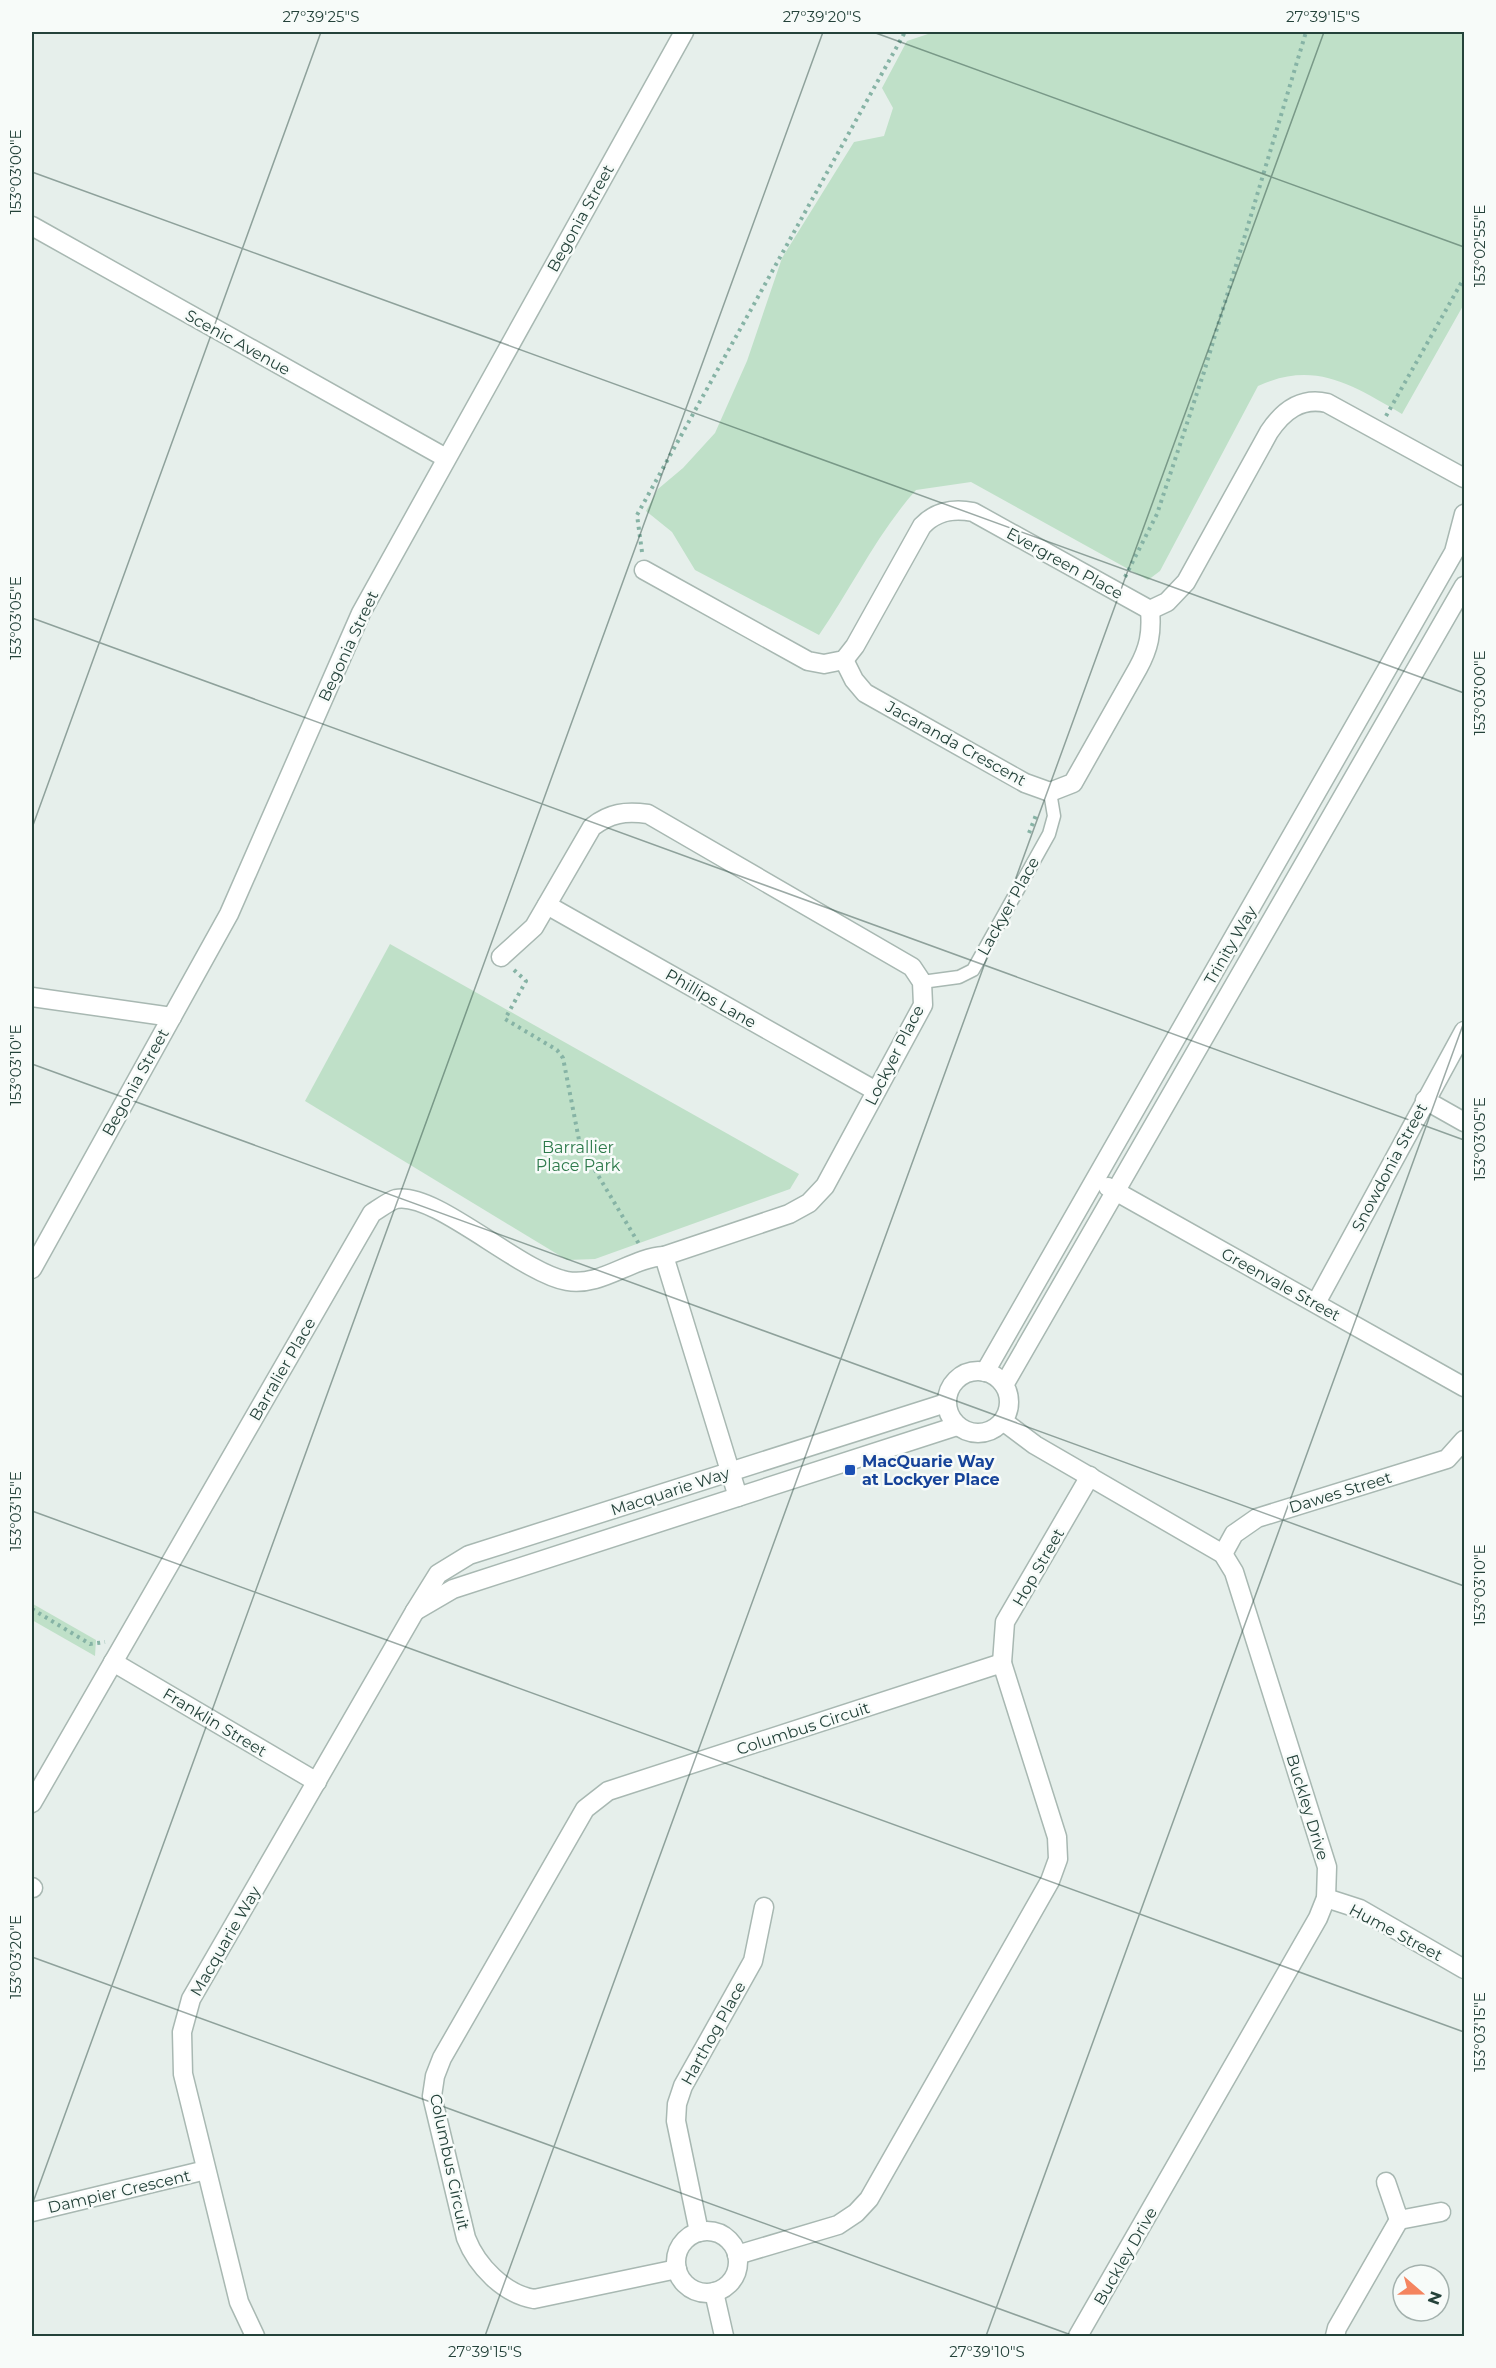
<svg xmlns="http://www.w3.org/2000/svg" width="1496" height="2368" font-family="Montserrat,sans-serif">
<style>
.green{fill:#bfe0c8}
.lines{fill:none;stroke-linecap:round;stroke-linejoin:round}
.service-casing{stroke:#a8b8b2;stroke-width:15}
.minor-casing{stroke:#a8b8b2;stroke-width:21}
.tertiary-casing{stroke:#a8b8b2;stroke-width:21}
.path{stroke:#86b3a5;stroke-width:4;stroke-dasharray:3 4.5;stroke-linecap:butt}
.service{stroke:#fff;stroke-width:12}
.minor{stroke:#fff;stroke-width:18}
.tertiary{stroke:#fff;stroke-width:18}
.ticks{fill:none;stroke:#24423a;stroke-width:1.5;stroke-opacity:0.45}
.transit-dot{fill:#1a4fb4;stroke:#f7fbf9;stroke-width:2}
.labels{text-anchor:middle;stroke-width:5;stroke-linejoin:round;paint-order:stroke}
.street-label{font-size:16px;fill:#24423a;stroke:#f7fbf9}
.park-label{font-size:16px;fill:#2d7a4b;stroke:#f7fbf9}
.transit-label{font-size:16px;font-weight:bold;fill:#164399;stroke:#f7fbf9;text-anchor:start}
.neatline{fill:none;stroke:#24423a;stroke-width:2}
.ticks-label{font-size:15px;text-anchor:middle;fill:#24423a}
</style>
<rect width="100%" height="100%" fill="#e6efeb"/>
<g class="green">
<path d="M 934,32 L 1464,32 L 1464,304 L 1402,414 C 1352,385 1315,360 1258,386 L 1160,571 L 1148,580 L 971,482 L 916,490 C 877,534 852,587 819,635 L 695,570 L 672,532 L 646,511 L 658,489 L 683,468 L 715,433 L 747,361 L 782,258 L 854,142 L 884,136 L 893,108 L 882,88 L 907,41 Z"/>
<polygon points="390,944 799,1174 790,1189 595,1259 567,1260 305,1101"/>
<polygon points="33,1589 33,1604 96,1640 95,1656 32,1620"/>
</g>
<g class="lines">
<g class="service-casing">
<polyline id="service" points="922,982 959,977 973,970 1049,834 1054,816 1050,792"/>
</g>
<g class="minor-casing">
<g id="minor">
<polyline points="32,226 446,458"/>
<path d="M 644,570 L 808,661 L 824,664 L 844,660 L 855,646 L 922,526 C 936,511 953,508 973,512 L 1150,610"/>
<path d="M 1150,610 L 1167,602 L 1186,582 L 1269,432 C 1283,411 1301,397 1327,403 L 1464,478"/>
<path d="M 844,660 L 854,680 L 865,693 L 1025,783 L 1050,792 L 1073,783 L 1138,668 C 1149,648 1152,633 1150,610"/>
<polyline points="547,905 876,1091"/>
<path d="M 501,957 L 534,927 L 592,827 C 610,813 625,811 648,814 L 912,967 L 922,982 L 923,1005 L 825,1186 L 809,1203 L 789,1214 L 664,1256 L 738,1497"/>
<polyline points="32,997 172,1017"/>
<polyline points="1425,1100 1464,1122"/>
<polyline points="1108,1187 1464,1387"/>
<polyline points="32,1269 229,914 361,613 684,32"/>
<polyline points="1316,1303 1464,1031"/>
<circle cx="978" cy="1402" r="31"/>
<polyline points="985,1372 1454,552 1464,514"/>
<polyline points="1004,1385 1464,586"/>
<polyline points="1003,1421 1035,1445 1223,1554 1234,1572 1327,1867 1326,1898 1318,1918 1078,2336"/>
<polyline points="1223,1554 1234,1534 1257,1518 1447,1459 1464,1440"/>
<polyline points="417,1610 453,1589 957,1426"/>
<polyline points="415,1611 438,1574 469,1555 946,1403"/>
<polyline points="113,1662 317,1782"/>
<polyline points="1002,1663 1005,1622 1090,1476"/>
<path d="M 32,1803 L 372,1213 C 379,1209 389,1201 396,1199 C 435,1191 521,1273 567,1281 C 601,1287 631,1258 664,1256"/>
<polyline points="32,1887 33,1888"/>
<polyline points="1326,1898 1360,1909 1464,1969"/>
<polyline points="1386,2182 1399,2220 1441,2212"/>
<polyline points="32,2212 206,2170"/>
<circle cx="707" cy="2262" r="31"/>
<polyline points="699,2232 676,2121 677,2104 683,2086 753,1961 764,1907"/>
<path d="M 677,2269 L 534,2299 C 504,2294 477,2266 466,2238 L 432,2096 L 435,2076 L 442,2058 L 585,1809 L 608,1791 L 1002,1663 L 1057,1837 L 1058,1859 L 1050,1881 L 869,2199 L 856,2213 L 838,2225 L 737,2255"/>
<polyline points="714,2292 724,2336"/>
<polyline points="1335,2336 1337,2328 1399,2220"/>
</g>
</g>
<g class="tertiary-casing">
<polyline id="tertiary" points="255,2336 239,2302 183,2074 182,2032 191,1999 415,1611"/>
</g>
<g class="path">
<polyline points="1386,416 1464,278"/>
<polyline points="642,552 637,515 905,32"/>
<polyline points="1125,577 1157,514 1204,372 1306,32"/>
<polyline points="1029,833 1036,815"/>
<polyline points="514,970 526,981 505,1019 557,1050 563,1058 580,1145 639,1244"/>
<polyline points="32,1609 90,1644 105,1642"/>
</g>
<use href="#service" class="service"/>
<use href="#minor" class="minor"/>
<use href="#tertiary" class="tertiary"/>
</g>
<path class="ticks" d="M 873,32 L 1464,247M 32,172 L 1464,693M 32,618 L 1464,1140M 32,828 L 321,32M 32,1064 L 1464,1586M 32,1511 L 1464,2032M 32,1957 L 1074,2336M 32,2205 L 823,32M 485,2336 L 1324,32M 986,2336 L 1464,1022"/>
<rect class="transit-dot" x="844" y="1464" width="12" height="12" rx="3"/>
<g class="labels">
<g class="street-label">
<text transform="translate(580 218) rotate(-61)" y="6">Begonia Street</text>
<text transform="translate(238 342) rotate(29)" y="6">Scenic Avenue</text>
<text transform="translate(1065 563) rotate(29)" y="6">Evergreen Place</text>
<text transform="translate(348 646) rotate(-65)" y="6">Begonia Street</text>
<text transform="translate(956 743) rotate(29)" y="6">Jacaranda Crescent</text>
<text transform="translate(1008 906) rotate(-61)" y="6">Lackyer Place</text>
<text transform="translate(1230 945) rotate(-60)" y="6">Trinity Way</text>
<text transform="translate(711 998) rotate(30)" y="6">Phillips Lane</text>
<text transform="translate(894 1055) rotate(-63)" y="6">Lockyer Place</text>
<text transform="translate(135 1082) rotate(-61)" y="6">Begonia Street</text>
<text transform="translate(1389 1167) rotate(-62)" y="6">Snowdonia Street</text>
<text transform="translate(1281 1284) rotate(29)" y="6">Greenvale Street</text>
<text transform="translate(282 1369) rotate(-60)" y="6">Barralier Place</text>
<text transform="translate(670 1491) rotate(-18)" y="6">Macquarie Way</text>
<text transform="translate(1340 1492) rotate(-17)" y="6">Dawes Street</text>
<text transform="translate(1038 1567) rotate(-60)" y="6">Hop Street</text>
<text transform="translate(215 1722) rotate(31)" y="6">Franklin Street</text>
<text transform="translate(803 1728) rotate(-18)" y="6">Columbus Circuit</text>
<text transform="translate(1308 1807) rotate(73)" y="6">Buckley Drive</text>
<text transform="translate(1396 1932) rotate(28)" y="6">Hume Street</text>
<text transform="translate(225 1941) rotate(-60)" y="6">Macquarie Way</text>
<text transform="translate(713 2033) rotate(-61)" y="6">Harthog Place</text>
<text transform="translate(450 2162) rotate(78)" y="6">Columbus Circuit</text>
<text transform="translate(119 2191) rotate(-13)" y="6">Dampier Crescent</text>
<text transform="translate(1125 2256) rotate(-60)" y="6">Buckley Drive</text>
</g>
<g class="park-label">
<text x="578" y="1153">Barrallier<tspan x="578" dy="18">Place Park</tspan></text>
</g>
<g class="transit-label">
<text x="862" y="1467">MacQuarie Way<tspan x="862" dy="18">at Lockyer Place</tspan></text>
</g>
</g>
<rect width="1496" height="2368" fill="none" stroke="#f7fbf9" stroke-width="66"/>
<g transform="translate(1421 2293) rotate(110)"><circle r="28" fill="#f7fbf9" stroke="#a3b1ad" stroke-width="1.5"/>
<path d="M0-4.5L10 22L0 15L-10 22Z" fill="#f4845f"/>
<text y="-9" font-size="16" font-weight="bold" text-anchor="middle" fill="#24423a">N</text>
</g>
<rect x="33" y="33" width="1430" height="2302" class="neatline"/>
<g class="ticks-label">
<text x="321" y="22">27°39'25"S</text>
<text x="822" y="22">27°39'20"S</text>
<text x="1323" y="22">27°39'15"S</text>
<text transform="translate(16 172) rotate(-90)" y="5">153°03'00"E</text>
<text transform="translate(1480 246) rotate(-90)" y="5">153°02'55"E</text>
<text transform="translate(16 618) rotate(-90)" y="5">153°03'05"E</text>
<text transform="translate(1480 693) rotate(-90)" y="5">153°03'00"E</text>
<text transform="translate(16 1065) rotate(-90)" y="5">153°03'10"E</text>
<text transform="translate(1480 1139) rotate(-90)" y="5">153°03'05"E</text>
<text transform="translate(16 1511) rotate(-90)" y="5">153°03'15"E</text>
<text transform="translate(1480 1585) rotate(-90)" y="5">153°03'10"E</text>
<text transform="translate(16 1957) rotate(-90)" y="5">153°03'20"E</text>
<text transform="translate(1480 2032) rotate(-90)" y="5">153°03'15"E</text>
<text x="485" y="2357">27°39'15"S</text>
<text x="987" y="2357">27°39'10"S</text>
</g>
</svg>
